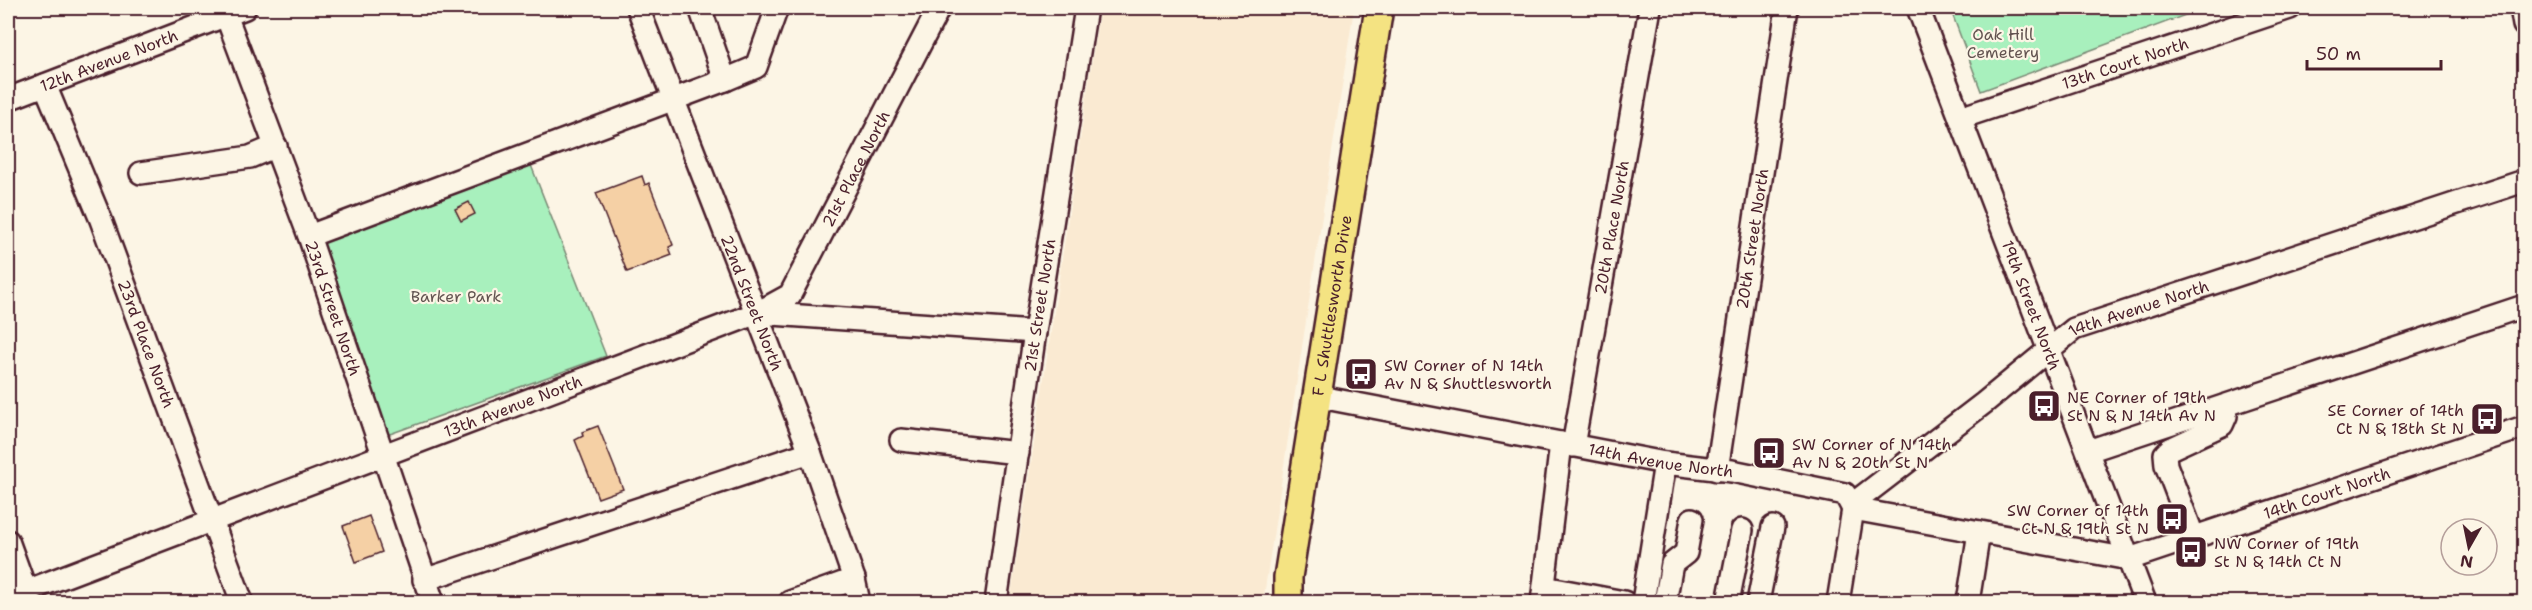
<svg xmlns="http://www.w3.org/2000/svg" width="2532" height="610" font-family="'Shantell Sans',sans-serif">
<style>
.built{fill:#faead2}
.green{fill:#a8f0bd;stroke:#798874;stroke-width:1.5}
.building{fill:#f5d0a5;stroke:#4a1f2b;stroke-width:1.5}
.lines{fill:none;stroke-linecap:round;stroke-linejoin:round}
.minor-casing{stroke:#4a1f2b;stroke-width:26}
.major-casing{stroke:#4a1f2b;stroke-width:32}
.minor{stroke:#fcf5e5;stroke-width:21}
.major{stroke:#f4e382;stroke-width:27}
.labels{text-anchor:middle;stroke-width:4.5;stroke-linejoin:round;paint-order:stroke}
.park-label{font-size:16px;fill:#625350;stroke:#fcf5e5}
.street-label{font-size:16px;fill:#4a1f2b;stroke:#fcf5e5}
.poi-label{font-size:16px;fill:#4a1f2b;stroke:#fcf5e5;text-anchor:start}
</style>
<rect width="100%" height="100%" fill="#fcf5e5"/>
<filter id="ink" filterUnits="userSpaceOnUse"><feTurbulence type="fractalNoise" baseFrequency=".0167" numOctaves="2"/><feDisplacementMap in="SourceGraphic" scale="12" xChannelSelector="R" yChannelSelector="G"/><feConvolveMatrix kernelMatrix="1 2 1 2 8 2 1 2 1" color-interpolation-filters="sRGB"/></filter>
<g filter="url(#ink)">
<polygon class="built" points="1100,8 1354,8 1263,602 1010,602"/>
<g class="green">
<polygon points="1950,8 2200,8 2199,10 1981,91"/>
<polygon points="527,155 606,356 376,439 309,236"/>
</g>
<g class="building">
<polygon points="642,176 645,185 649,183 673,245 669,247 672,255 627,272 596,193"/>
<polygon points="469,202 475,214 461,221 455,209"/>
<polygon points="598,426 623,489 598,498 575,440 583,436 582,432"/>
<polygon points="369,516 382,552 356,562 343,526"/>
</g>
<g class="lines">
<g class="minor-casing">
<g id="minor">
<path id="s1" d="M 638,8 L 810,452 L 854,579 L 859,602"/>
<polyline points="700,8 725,80 756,67 777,8"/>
<path id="s2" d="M 1918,8 L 2145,602"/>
<polyline points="2521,8 2524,25"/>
<path id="s3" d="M 226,15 L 309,236 L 433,602"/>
<path id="s4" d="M 45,85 L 101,220 L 242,602"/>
<path id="s5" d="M 8,99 L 245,8"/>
<path id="s6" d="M 1960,118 L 2290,8"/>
<polyline points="141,173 250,157 276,146"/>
<polyline points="309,236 725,80"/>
<path id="s7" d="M 757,313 L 790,295 L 939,8"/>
<path id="s8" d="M 1315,396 L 1665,463 L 1732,471 L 1845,494 L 1853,509"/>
<polyline points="901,440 1018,453"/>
<path id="s9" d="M 1573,446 L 1650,8"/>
<polyline points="2088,451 2524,306"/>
<path id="s10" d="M 1717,470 L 1787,8"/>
<path id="s11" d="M 1853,509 L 2129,559 L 2524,427"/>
<polyline points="2194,538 2166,465 2165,454 2170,449 2222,425 2226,416 2224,406"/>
<polyline points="8,541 30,602"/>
<polyline points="424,580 810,452"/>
<polyline points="1544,587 1624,602"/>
<path id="s12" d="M 8,598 L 757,313 L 1035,332"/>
<polyline points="790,602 854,579"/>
<path id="s13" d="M 996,602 L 1035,332 L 1086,8"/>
<polyline points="1542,602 1561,443"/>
<polyline points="1643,602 1665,463"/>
<polyline points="1665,602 1672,564 1686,553 1692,519"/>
<polyline points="1728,602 1742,530"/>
<polyline points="1758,602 1773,527"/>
<path id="s14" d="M 1838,602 L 1853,509 L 1859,499 L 1984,403 L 2074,329 L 2524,181"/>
<polyline points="1968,602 1979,532"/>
</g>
</g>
<g class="major-casing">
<g id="major">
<path id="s15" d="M 1288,602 L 1288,577 L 1379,8"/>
</g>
</g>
<use href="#minor" class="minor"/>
<use href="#major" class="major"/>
</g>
</g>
<defs>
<g id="bus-square" transform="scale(1.725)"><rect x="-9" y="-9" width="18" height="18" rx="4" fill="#4a1f2b" stroke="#fcf5e5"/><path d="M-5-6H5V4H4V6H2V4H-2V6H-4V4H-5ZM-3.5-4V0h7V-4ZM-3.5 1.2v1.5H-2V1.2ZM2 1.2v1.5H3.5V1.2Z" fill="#fff"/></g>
</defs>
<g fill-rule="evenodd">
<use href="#bus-square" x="1361" y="374"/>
<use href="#bus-square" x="2044" y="406"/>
<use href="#bus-square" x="2487" y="419"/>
<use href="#bus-square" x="1769" y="453"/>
<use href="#bus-square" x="2172" y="519"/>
<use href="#bus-square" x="2191" y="552"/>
</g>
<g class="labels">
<g class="park-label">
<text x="2003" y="40">Oak Hill<tspan x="2003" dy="18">Cemetery</tspan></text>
<text x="456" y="302">Barker Park</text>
</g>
<g class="street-label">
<text dy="6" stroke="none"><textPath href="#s5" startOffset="108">12th Avenue North</textPath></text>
<text dy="6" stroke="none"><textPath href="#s6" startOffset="174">13th Court North</textPath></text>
<text dy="6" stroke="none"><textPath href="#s7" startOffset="180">21st Place North</textPath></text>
<text dy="6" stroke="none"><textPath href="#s9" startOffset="222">20th Place North</textPath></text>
<text dy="6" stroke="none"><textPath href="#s10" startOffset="234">20th Street North</textPath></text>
<text dy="6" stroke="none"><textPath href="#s1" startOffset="316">22nd Street North</textPath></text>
<text dy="6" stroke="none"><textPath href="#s13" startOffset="300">21st Street North</textPath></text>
<text dy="6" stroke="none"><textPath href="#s15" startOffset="300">F L Shuttlesworth Drive</textPath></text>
<text dy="6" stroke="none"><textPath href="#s2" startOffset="318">19th Street North</textPath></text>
<text dy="6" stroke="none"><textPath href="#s3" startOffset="312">23rd Street North</textPath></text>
<text dy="6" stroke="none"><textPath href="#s14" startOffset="448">14th Avenue North</textPath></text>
<text dy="6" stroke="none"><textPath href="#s4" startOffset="278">23rd Place North</textPath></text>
<text dy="6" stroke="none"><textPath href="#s12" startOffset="540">13th Avenue North</textPath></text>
<text dy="6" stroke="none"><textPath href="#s8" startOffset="352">14th Avenue North</textPath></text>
<text dy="6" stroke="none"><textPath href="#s11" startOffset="489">14th Court North</textPath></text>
</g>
<g class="poi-label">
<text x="1384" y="371">SW Corner of N 14th<tspan x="1384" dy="18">Av N &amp; Shuttlesworth</tspan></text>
<text x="2067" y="403">NE Corner of 19th<tspan x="2067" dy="18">St N &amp; N 14th Av N</tspan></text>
<text x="2464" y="416" text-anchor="end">SE Corner of 14th<tspan x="2464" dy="18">Ct N &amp; 18th St N</tspan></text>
<text x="1792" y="450">SW Corner of N 14th<tspan x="1792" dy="18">Av N &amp; 20th St N</tspan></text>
<text x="2149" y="516" text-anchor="end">SW Corner of 14th<tspan x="2149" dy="18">Ct N &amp; 19th St N</tspan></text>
<text x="2214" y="549">NW Corner of 19th<tspan x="2214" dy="18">St N &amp; 14th Ct N</tspan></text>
</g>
</g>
<rect width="2532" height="610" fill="none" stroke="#fcf5e5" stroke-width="30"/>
<rect x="15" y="15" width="2502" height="580" fill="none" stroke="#4a1f2b" stroke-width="2" filter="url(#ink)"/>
<g transform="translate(2469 547) rotate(189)"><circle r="28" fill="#fcf5e5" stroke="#b59f9b" stroke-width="1.5"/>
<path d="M0-4.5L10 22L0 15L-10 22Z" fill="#4a1f2b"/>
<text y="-9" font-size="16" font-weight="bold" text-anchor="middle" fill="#4a1f2b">N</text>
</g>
<path d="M2307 60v9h134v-9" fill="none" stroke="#4a1f2b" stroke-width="3"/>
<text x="2316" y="60" font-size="18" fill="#4a1f2b" stroke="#fcf5e5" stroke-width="4.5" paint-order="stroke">50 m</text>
</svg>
